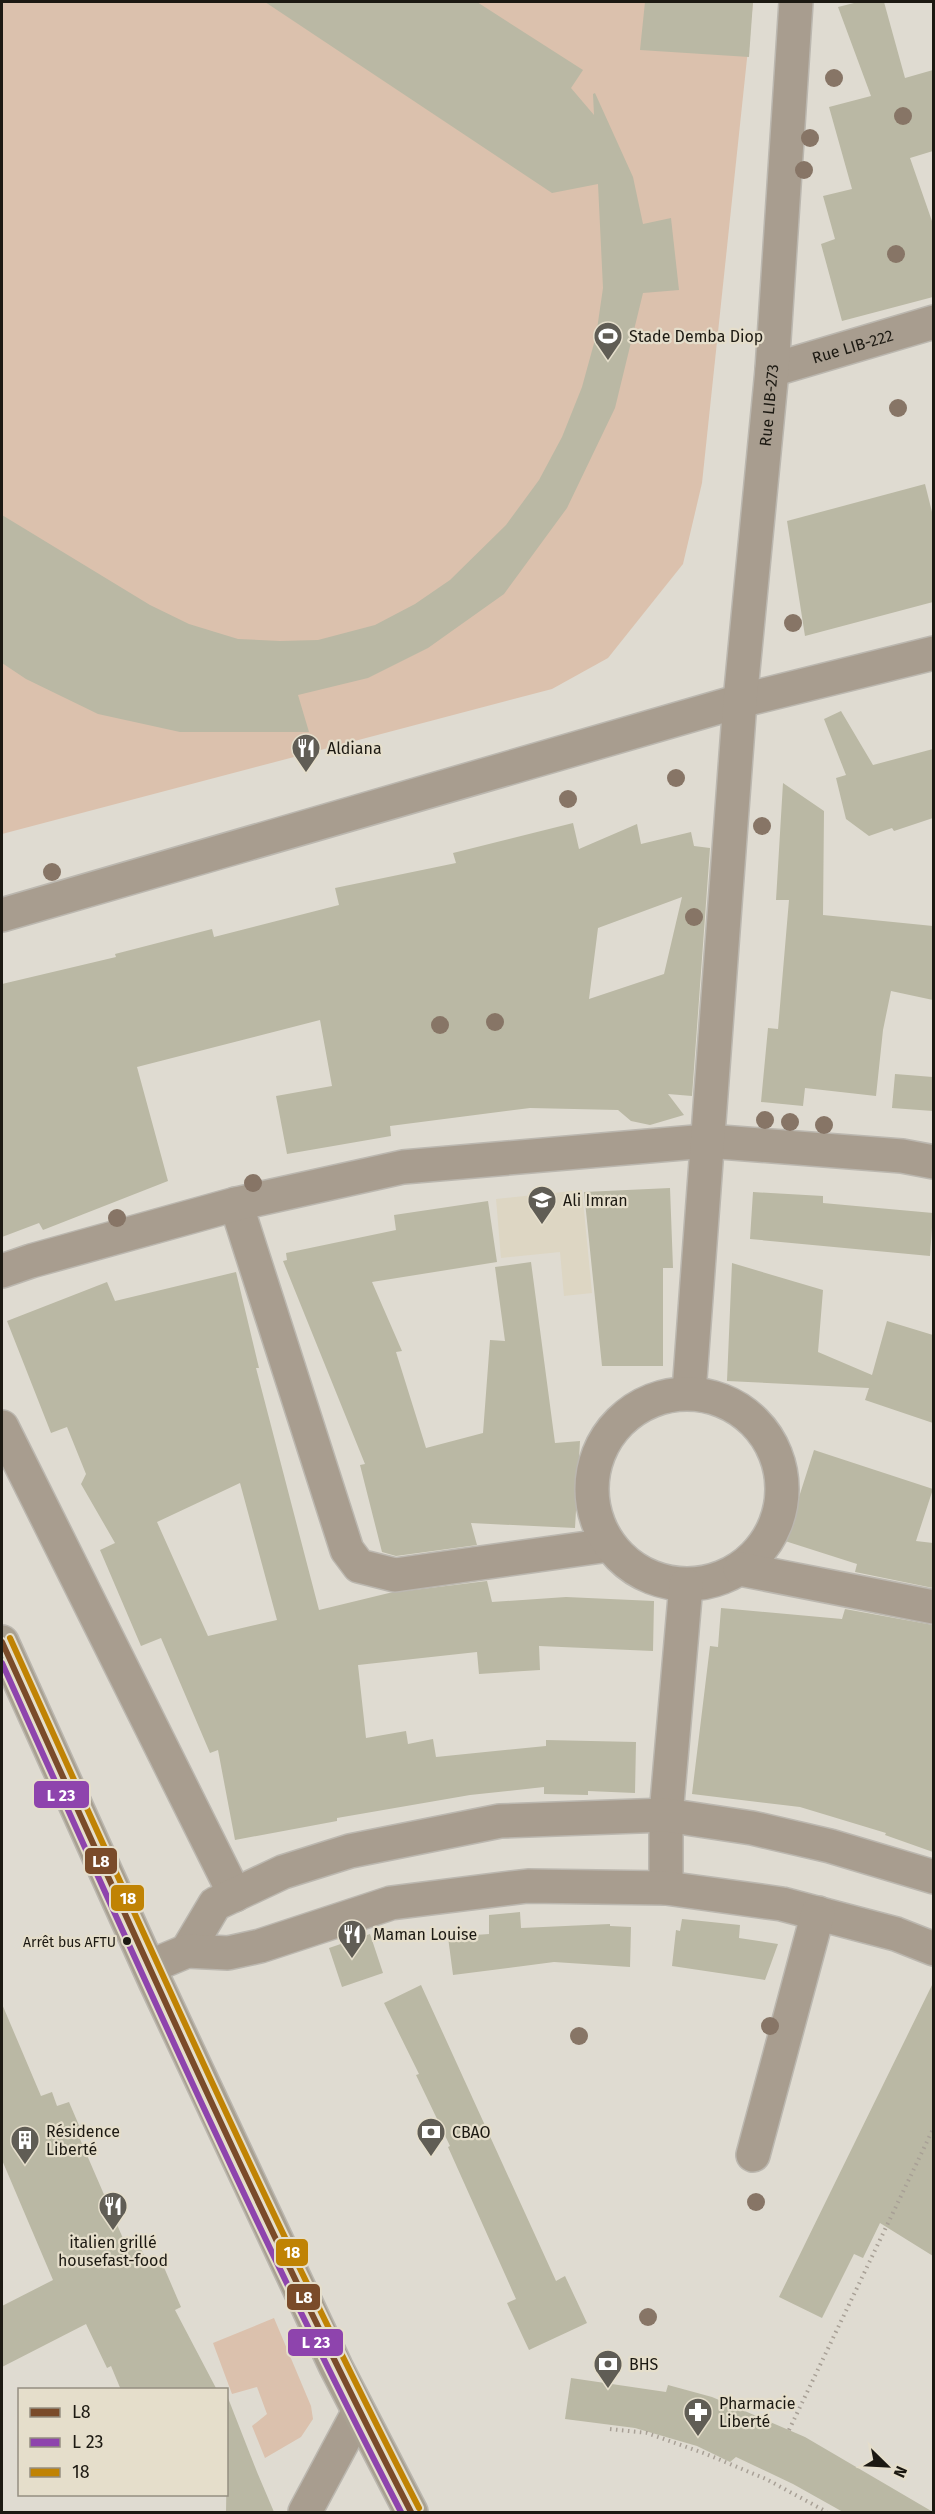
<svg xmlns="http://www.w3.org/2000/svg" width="935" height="2514" font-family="'Fira Sans',sans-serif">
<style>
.built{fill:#ddd6c3}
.green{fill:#dbc1ad}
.building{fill:#bab8a4;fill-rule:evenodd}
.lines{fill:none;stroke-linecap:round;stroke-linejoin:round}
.minor-casing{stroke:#bbb7af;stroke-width:36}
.major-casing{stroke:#bbb7af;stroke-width:36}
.path{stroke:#a8a096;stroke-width:4;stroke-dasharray:1.5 4.5;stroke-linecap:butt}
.minor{stroke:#a89d8f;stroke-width:33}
.major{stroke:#a8a091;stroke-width:33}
.bus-1-casing{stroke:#e5decb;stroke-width:10}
.bus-2-casing{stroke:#e5decb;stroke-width:10}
.bus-3-casing{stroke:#e5decb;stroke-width:10}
.bus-1{stroke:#7a4b2a;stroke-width:6}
.bus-2{stroke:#8e44ad;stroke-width:6}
.bus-3{stroke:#c08304;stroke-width:6}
.tree{fill:#877566}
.bus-dot{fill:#1c1912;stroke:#e5decb;stroke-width:2}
.labels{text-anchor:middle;stroke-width:4.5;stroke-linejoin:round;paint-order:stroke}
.bus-label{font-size:14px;fill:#1c1912;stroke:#e5decb;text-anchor:end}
.poi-label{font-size:16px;fill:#1c1912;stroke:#e5decb;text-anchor:start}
.street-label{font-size:16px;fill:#1c1912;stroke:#e5decb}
.line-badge{stroke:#e5decb;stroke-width:2}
.badge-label{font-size:16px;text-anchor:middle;font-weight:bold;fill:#fff}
</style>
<rect width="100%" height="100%" fill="#dfdbd1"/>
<polygon class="built" points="582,1190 592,1293 564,1296 560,1252 501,1258 496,1199"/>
<g class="green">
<polygon points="2,2 753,2 702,483 683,564 608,658 552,689 2,834"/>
<polygon points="274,2318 311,2406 313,2419 301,2437 265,2458 252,2426 267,2414 257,2387 232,2394 213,2343"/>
</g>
<g class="building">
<polygon points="265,2 477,2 583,70 571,88 594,115 593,94 595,93 633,177 643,224 671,218 679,290 643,293 615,408 567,508 504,594 428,648 368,678 298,695 309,732 180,732 98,714 26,679 2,663 2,515 150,605 189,624 238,639 280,641 318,640 375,625 415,604 450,580 506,525 539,480 562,437 582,387 596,336 603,288 598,184 552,193"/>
<polygon points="645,2 753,2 749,57 640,50"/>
<polygon points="858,2 884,2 905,78 933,70 933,151 910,158 933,224 933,297 842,321 821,244 835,239 823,196 852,189 829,107 871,96 838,7"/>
<polygon points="925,484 933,516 933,602 805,636 787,521"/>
<polygon points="841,711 873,765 933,749 933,818 894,831 892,828 869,836 846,819 836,778 846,775 824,719"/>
<polygon points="783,783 824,811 823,915 933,926 933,1000 891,991 883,1030 876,1096 805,1088 803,1106 761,1102 768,1028 778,1029 789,900 776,900"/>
<path d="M 573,823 L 579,849 L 637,824 L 641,844 L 691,832 L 694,846 L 710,848 L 692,1096 L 668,1094 L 684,1115 L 650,1125 L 631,1121 L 618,1110 L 530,1108 L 390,1126 L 391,1136 L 287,1154 L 276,1096 L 332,1086 L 320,1020 L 137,1067 L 168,1181 L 43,1230 L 39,1223 L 2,1237 L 2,984 L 116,957 L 115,954 L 212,929 L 214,937 L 339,905 L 335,888 L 456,863 L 453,853 ZM 682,897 L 664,974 L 589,999 L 598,928 Z"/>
<polygon points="895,1074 933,1077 933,1111 892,1108"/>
<polygon points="670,1188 673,1268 663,1268 663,1366 602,1366 584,1192"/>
<polygon points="753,1192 823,1196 823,1203 933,1213 930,1256 750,1239"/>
<polygon points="488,1201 497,1262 372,1282 402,1351 396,1352 426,1448 483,1433 490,1340 505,1341 495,1267 531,1262 555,1443 580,1441 575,1528 471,1523 477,1545 396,1556 382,1552 360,1465 365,1464 283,1261 287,1260 286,1253 396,1230 394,1215"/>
<polygon points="732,1263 823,1290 818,1352 872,1375 887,1321 933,1335 933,1423 865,1400 869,1388 727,1381"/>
<path d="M 236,1272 L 259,1368 L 256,1368 L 319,1610 L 389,1593 L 487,1581 L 492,1602 L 566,1597 L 654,1601 L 653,1651 L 539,1646 L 540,1670 L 479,1674 L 477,1652 L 358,1665 L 366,1738 L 406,1731 L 408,1744 L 433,1739 L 436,1757 L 546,1746 L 546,1740 L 636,1742 L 635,1793 L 588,1791 L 588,1795 L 544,1794 L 544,1787 L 470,1795 L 337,1818 L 337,1821 L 235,1840 L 218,1750 L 210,1753 L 161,1638 L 141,1646 L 100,1550 L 115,1543 L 81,1484 L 86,1474 L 67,1427 L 51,1433 L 7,1321 L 107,1282 L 115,1301 ZM 240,1483 L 277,1620 L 208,1636 L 157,1522 Z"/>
<polygon points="814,1450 933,1489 916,1541 933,1543 933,1588 855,1572 857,1564 785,1541"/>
<polygon points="721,1608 842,1619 845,1609 933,1625 933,1852 885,1835 886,1833 800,1807 692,1794 710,1646 718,1647"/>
<polygon points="520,1912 521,1928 610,1924 610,1926 631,1927 630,1967 554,1962 453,1975 448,1937 489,1934 489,1915"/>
<polygon points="682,1919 740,1925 739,1938 778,1944 765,1980 672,1966 676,1930 680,1931"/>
<polygon points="370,1934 383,1973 342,1987 329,1948"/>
<polygon points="933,1983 933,2256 880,2223 863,2258 854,2254 822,2318 779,2297"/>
<polygon points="421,1985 556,2281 565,2276 587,2323 529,2350 507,2303 516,2299 448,2147 450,2146 416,2075 419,2074 384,2003"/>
<polygon points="2,2004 41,2096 52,2092 57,2106 69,2102 84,2137 80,2139 128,2250 140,2246 147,2263 160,2258 181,2307 175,2310 217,2390 121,2390 111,2366 107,2368 86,2324 2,2367 2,2306 53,2280 2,2160"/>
<polygon points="571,2378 666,2392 668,2385 712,2397 805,2437 933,2512 843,2512 793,2484 736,2457 730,2462 697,2446 635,2428 565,2419"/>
<polygon points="228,2398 257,2472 274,2512 226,2512"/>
</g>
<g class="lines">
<g class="minor-casing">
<g id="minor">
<path id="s1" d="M 772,370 L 934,322"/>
<polyline points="2,915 740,701 934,653"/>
<polyline points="236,1204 347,1550 359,1566 395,1575 609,1545"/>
<polyline points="2,1271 31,1261 236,1204 403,1167 707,1141 902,1156 934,1162"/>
<path id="s2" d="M 689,1392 L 740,701 L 772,370 L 796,2"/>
<circle cx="687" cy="1489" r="95"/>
<polyline points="2,1427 235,1895"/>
<polyline points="740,1569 934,1607"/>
<polyline points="666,1888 666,1815 686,1585"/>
<polyline points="187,1951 215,1904 283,1872 350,1851 500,1821 666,1815 752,1828 830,1846 934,1877"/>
<polyline points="149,1967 187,1951 228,1953 260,1946 391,1903 528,1886 666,1888 782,1904 896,1934 934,1949"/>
<polyline points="753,2155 818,1913"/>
<polyline points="305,2512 358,2413"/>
</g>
</g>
<g class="major-casing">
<polyline id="major" points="2,1642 155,1981 336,2367 411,2512"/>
</g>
<g class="path">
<polyline points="610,2429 647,2433 706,2454 766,2479 827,2512"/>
<polyline points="789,2430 934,2127"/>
</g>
<use href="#minor" class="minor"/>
<use href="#major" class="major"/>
<g class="bus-1-casing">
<path id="bus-1" d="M 2,1642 C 134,1934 264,2227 411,2512"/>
</g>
<g class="bus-2-casing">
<path id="bus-2" d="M 2,1663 C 130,1948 257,2234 401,2512"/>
</g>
<g class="bus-3-casing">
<path id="bus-3" d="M 10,1638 C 142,1930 272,2223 419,2508"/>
</g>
<use href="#bus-1" class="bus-1"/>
<use href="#bus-2" class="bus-2"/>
<use href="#bus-3" class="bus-3"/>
</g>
<g class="tree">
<circle cx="834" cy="78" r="9"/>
<circle cx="903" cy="116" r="9"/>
<circle cx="810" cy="138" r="9"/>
<circle cx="804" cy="170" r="9"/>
<circle cx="896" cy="254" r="9"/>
<circle cx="898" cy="408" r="9"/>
<circle cx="793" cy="623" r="9"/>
<circle cx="676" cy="778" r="9"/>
<circle cx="568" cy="799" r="9"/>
<circle cx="762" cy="826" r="9"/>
<circle cx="52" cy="872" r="9"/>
<circle cx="694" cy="917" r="9"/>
<circle cx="495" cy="1022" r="9"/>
<circle cx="440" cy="1025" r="9"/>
<circle cx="765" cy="1120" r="9"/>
<circle cx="790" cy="1122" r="9"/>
<circle cx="824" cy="1125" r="9"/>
<circle cx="253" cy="1183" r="9"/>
<circle cx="117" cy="1218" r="9"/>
<circle cx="770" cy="2026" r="9"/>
<circle cx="579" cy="2036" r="9"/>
<circle cx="756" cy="2202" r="9"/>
<circle cx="648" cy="2317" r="9"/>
</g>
<defs>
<g id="stadium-pin" transform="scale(1.5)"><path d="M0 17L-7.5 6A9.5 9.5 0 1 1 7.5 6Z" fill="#605d55" stroke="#e5decb"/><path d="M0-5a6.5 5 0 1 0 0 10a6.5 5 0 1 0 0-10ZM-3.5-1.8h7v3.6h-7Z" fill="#fff"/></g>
<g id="restaurant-pin" transform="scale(1.5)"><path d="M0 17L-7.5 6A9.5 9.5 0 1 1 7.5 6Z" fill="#605d55" stroke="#e5decb"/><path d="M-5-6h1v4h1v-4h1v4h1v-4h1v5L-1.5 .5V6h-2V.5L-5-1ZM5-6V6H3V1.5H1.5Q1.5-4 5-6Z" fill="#fff"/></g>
<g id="school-pin" transform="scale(1.5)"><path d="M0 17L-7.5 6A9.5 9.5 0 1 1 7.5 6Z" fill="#605d55" stroke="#e5decb"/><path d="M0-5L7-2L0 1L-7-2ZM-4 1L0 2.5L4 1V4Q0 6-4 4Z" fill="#fff"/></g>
<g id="bank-pin" transform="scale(1.5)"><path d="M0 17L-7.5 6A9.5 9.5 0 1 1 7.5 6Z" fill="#605d55" stroke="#e5decb"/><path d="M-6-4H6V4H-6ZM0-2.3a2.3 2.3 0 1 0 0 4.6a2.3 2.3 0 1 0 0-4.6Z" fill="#fff"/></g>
<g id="building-pin" transform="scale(1.5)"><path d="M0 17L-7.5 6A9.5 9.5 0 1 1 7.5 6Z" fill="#605d55" stroke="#e5decb"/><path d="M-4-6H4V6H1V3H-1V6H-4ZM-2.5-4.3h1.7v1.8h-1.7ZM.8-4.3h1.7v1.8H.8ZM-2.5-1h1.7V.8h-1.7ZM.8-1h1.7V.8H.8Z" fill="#fff"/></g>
<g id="pharmacy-pin" transform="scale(1.5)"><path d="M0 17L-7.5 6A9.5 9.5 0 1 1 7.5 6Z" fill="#605d55" stroke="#e5decb"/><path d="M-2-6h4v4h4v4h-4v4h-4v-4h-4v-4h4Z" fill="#fff"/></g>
</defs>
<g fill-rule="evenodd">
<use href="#stadium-pin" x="608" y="336"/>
<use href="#restaurant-pin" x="306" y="748"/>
<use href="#school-pin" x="542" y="1200"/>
<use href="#restaurant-pin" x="352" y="1934"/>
<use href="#bank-pin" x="431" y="2132"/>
<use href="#building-pin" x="25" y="2140"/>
<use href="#restaurant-pin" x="113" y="2206"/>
<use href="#bank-pin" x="608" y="2364"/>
<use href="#pharmacy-pin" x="698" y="2412"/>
</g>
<circle class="bus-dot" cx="127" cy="1941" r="5"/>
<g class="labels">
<g class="bus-label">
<text x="116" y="1947">Arrêt bus AFTU</text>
</g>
<g class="poi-label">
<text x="629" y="342">Stade Demba Diop</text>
<text x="327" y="754">Aldiana</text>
<text x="563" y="1206">Ali Imran</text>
<text x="373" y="1940">Maman Louise</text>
<text x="46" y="2137">Résidence<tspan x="46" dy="18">Liberté</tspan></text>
<text x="452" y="2138">CBAO</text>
<text x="113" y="2248" text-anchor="middle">italien grillé<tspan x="113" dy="18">housefast-food</tspan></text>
<text x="629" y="2370">BHS</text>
<text x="719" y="2409">Pharmacie<tspan x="719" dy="18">Liberté</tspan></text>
</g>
<g class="street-label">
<text dy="6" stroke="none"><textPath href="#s1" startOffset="84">Rue LIB-222</textPath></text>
<text dy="6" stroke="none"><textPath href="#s2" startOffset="990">Rue LIB-273</textPath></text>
</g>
</g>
<g class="line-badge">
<rect x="33" y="1780" width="57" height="29" rx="6" fill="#8e44ad"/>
<rect x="84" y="1847" width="34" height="28" rx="6" fill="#7a4b2a"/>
<rect x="110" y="1884" width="35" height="28" rx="6" fill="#c08304"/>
<rect x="275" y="2238" width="34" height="29" rx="6" fill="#c08304"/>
<rect x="286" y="2283" width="35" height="28" rx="6" fill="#7a4b2a"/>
<rect x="287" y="2328" width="57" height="29" rx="6" fill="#8e44ad"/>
</g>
<g class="badge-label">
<text x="61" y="1801">L 23</text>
<text x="101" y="1867">L8</text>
<text x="128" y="1904">18</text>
<text x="292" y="2258">18</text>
<text x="304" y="2303">L8</text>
<text x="316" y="2348">L 23</text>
</g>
<rect width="935" height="2514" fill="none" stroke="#1c1912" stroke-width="6"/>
<rect x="18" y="2388" width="210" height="108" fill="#e5decb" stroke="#958f81" stroke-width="1.5"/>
<rect x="30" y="2408" width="30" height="9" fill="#7a4b2a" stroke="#958f81" stroke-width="1.5"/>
<text x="72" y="2418" font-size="18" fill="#1c1912">L8</text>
<rect x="30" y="2438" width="30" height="9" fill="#8e44ad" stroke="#958f81" stroke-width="1.5"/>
<text x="72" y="2448" font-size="18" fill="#1c1912">L 23</text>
<rect x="30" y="2468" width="30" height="9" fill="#c08304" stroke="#958f81" stroke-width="1.5"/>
<text x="72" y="2478" font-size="18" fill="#1c1912">18</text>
<g transform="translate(887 2466) rotate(114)" stroke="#e5decb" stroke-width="4.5" paint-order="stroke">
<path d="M0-4.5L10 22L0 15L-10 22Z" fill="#1c1912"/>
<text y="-9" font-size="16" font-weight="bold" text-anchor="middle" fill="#1c1912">N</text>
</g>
</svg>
